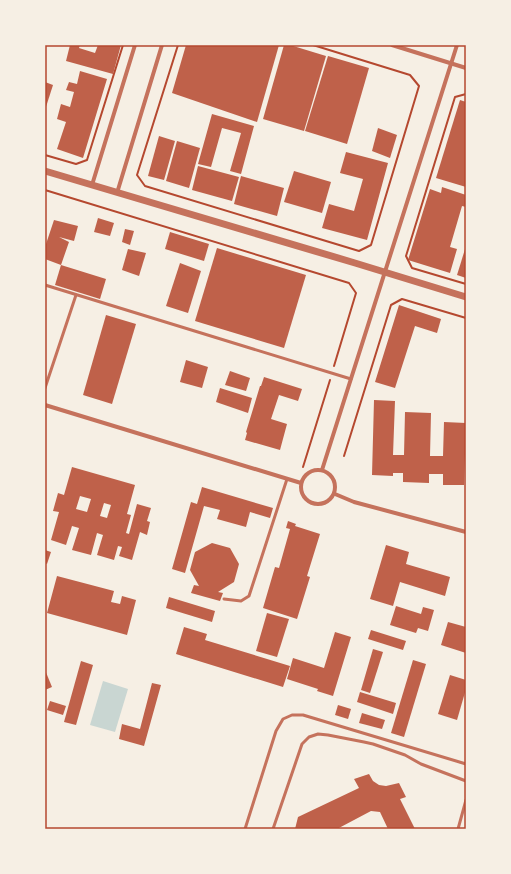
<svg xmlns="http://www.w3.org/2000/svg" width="511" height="874" font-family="'IBM Plex Sans',sans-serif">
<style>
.water{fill:#c9d6d2}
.building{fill:#bf614a;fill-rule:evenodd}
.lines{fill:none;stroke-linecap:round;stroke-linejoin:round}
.path{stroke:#b5482f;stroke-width:2}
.service{stroke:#c5725c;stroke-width:3}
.minor{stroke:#c5725c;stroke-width:4}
.tertiary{stroke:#c5725c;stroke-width:7}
.neatline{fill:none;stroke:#b5482f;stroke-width:1.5}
</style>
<rect width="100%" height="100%" fill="#f6efe4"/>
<polygon class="water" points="103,681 128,689 115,732 90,725"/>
<g class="building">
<polygon points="70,45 80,45 79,48 95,53 98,45 121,45 113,74 66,61"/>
<polygon points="186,45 279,45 257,122 172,93"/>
<polygon points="284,45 290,45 326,56 304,131 263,119"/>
<polygon points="328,56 369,68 347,144 305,131"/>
<polygon points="80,71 107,79 83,158 57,149 66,122 57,119 61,104 70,107 74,92 66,90 69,82 77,84"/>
<polygon points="45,82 53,85 45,110"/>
<polygon points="460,100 466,102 466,187 436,178"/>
<polygon points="212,114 254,126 241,174 230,171 241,133 222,128 211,167 198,164"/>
<polygon points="378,128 397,135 390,158 372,151"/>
<polygon points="159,136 175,141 164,180 148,176"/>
<polygon points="177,141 200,148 189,188 166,181"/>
<polygon points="346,152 388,163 367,240 322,228 329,204 354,211 363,179 340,173"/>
<polygon points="198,166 239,177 232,201 192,190"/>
<polygon points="294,171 331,182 322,213 284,202"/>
<polygon points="241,176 284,188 277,216 234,204"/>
<polygon points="442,187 466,195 466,207 462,206 450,247 457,249 450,273 408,260 430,189 441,193"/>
<polygon points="98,218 114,223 110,236 94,232"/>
<polygon points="54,220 78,226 74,241 59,237 69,242 61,265 45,259 45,247"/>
<polygon points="125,229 134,231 130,245 122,242"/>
<polygon points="170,232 209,244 204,261 165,249"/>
<polygon points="466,246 466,278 457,275"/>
<polygon points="217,248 306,275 284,348 195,321"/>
<polygon points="128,249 146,253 139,276 122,270"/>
<polygon points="180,263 201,271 188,313 166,306"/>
<polygon points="61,265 106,279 100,299 55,285"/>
<polygon points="399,305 441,319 437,333 415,326 395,388 375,382"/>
<polygon points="106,315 136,324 112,404 83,395"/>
<polygon points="186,360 208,367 202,388 180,382"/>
<polygon points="230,371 250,378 246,391 225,385"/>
<polygon points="264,377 302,389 298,401 279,395 271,419 287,424 280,450 245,440 247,433 246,432 260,386 261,386"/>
<polygon points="220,388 252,398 248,413 216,402"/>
<polygon points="374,400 395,401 393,455 404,455 405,412 431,413 430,456 443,456 444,422 466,423 464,485 443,485 443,474 429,474 429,483 403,482 403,473 393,473 393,476 372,475"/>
<path d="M 72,467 L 135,485 L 127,514 L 131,515 L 126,533 L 129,534 L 137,504 L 151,508 L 147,521 L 150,522 L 147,535 L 140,532 L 132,560 L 119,556 L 122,547 L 118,546 L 114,560 L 97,555 L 103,535 L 97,533 L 91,555 L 72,550 L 79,528 L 72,526 L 66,545 L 51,540 L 59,512 L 53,511 L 58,493 L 64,495 ZM 80,496 L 91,499 L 87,512 L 76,509 ZM 104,503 L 111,505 L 107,518 L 100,516 Z"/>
<polygon points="202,487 273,508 270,518 250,512 246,527 217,519 220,510 204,506 185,573 172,569 191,502 197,504"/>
<polygon points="288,521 296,524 295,526 320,534 307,576 310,577 297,619 263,608 275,567 279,568 290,529 286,528"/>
<polygon points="212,543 230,548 239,564 234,582 218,592 223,593 220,601 191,593 194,585 199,586 190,570 195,552"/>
<polygon points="386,545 409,552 406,564 450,577 445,596 400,582 393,606 370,599"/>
<polygon points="45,550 51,552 47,564 45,563"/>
<polygon points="57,576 114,591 111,602 120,604 122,596 136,600 127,635 47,613"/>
<polygon points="169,597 215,611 212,622 166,608"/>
<polygon points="396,606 421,614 423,607 434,610 428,631 418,628 416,633 390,625"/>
<polygon points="267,613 289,619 277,657 256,651"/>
<polygon points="448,622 466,627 466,653 441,645"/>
<polygon points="184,627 207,634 205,640 290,666 283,687 176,654"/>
<polygon points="371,630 406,641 403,650 368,639"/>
<polygon points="335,632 351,637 333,696 317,691 318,689 287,679 293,658 324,668"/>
<polygon points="373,649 383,652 370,693 361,690"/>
<polygon points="413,660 426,664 404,737 391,733"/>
<polygon points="81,661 93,665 76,725 64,722"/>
<polygon points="45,670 52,687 45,690"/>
<polygon points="450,675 466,680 466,689 457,720 438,714"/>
<polygon points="152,683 161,685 144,746 119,739 122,724 140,729"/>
<polygon points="360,692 396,703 393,714 357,702"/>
<polygon points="50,701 66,706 63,715 47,710"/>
<polygon points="338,705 351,709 348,719 335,715"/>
<polygon points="362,713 385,720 382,729 359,723"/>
<polygon points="369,774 373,781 379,785 386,786 399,783 406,797 400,799 415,829 388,829 380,812 371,811 337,829 295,829 298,817 359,788 354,779"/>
</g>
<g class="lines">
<g class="path">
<polyline points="178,45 137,175 145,186 359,251 371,245 419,86 410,75 313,45"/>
<polyline points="466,94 455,97 406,256 412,268 466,284"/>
<polyline points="45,155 76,164 87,160 123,45"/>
<polyline points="45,190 349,283 356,293 334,366"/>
<polyline points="344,456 391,305 402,299 466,318"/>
<polyline points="303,467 330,380"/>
</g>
<g class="service">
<polyline points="45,285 351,379"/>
<polyline points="45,388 76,295"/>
<polyline points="224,599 241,601 249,596 287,479"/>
<polyline points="245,829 276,731 283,719 292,715 303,715 466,764"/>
<polyline points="273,829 302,744 309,737 318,734 328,735 364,742 373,744 405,755 421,764 466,781"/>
<polyline points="458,829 466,800"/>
</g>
<g class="minor">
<polyline points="392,45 466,68"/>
<polyline points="92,185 135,45"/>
<polyline points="117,193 162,45"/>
<polyline points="45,405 301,483"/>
<circle cx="318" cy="487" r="17"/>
<polyline points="322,470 457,45"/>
<polyline points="335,494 354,502 466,532"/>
</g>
<polyline class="tertiary" points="45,171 355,263 466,297"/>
</g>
<rect width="511" height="874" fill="none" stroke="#f6efe4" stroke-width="92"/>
<rect x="46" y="46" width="419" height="782" class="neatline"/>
</svg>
